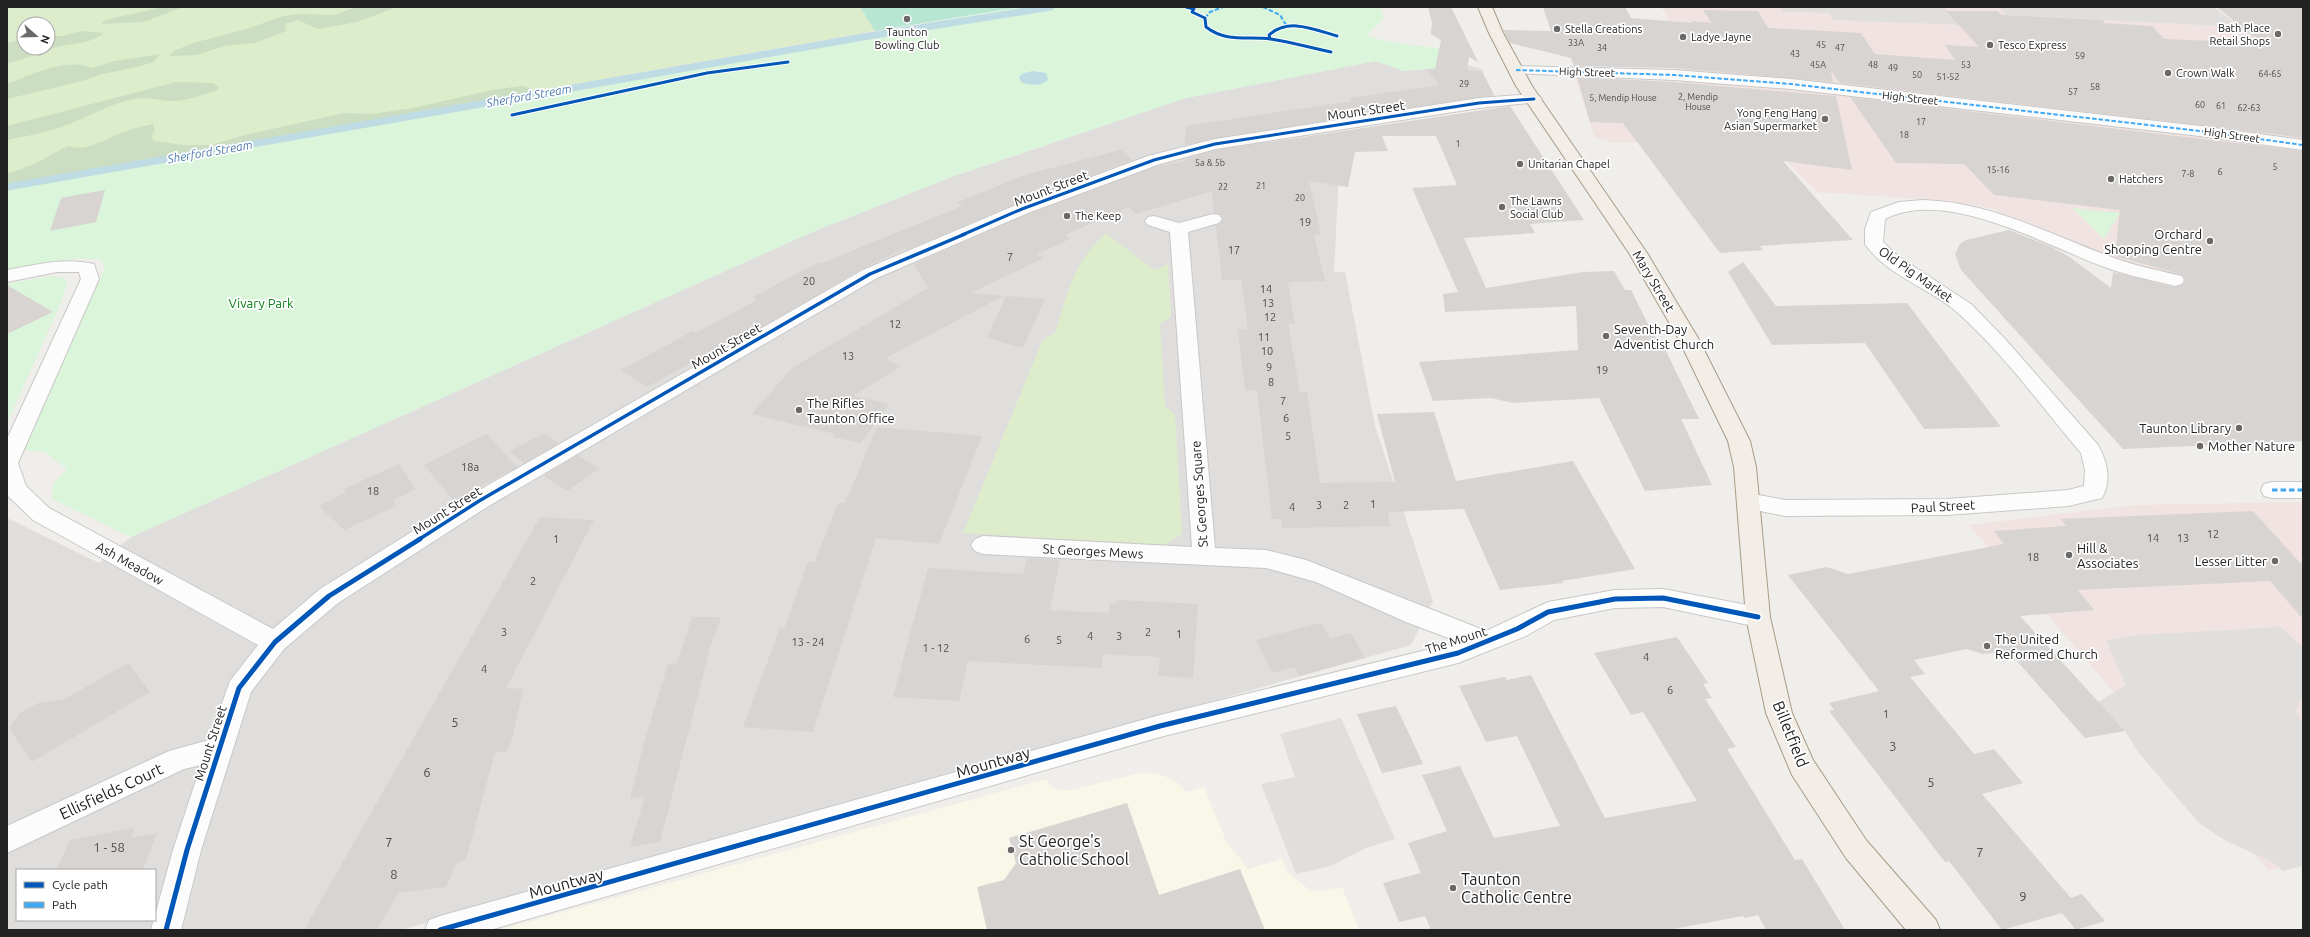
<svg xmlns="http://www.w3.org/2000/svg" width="2310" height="937" font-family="Ubuntu,sans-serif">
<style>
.residential{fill:#dfdedc;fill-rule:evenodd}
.commercial{fill:#f1e3e1}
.education{fill:#f8f7e8}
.grass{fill:#ddeccb;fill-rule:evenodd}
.forest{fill:#cbdec1}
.park{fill:#daf5da}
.pitch{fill:#b7e6d2}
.parking{fill:#e0dfde}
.water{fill:#bfdbe3}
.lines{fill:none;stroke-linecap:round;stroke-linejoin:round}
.stream{stroke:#bfdbe3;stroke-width:7}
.building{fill:#d7d4d2}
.minor-casing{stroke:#c9c8c7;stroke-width:2}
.major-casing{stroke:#a79c86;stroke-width:2}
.minor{fill:#fdfcfc;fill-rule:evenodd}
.major{fill:#f3ede7;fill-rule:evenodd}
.quiet-far1{stroke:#3fa9f5;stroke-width:2;stroke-dasharray:4.5 2;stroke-linecap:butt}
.quiet{stroke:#3fa9f5;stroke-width:3;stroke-dasharray:5.5 3;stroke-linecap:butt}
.cycleway-far2-casing{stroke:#fff;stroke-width:5}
.cycleway-far1-casing{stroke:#fff;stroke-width:6}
.cycleway-casing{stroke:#fff;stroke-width:8}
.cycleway-far2{stroke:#0057b8;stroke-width:3}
.cycleway-far1{stroke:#0057b8;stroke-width:3.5}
.cycleway{stroke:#0057b8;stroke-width:5}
.poi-dot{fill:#6a6968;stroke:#fff;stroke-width:1.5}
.labels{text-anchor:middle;stroke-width:3.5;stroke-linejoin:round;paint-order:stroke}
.far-number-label{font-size:9px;fill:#4f4e4e}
.far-poi-label{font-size:11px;fill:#222;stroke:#fff;text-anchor:start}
.far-street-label{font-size:11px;fill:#222;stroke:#fff}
.number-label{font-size:11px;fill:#4f4e4e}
.far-water-label{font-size:12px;font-style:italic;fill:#4a7aab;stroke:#fff}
.street-label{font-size:13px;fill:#222;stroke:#fff}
.poi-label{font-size:13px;fill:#222;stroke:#fff;text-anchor:start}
.park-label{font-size:13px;fill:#0c8416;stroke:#fff}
.near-number-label{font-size:13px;fill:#4f4e4e}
.near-street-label{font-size:16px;fill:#222;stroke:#fff}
.near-poi-label{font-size:16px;fill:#222;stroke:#fff;text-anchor:start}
</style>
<rect width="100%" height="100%" fill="#f0eeeb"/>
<path class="residential" d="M 1376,61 L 1404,71 L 1468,65 L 1481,69 L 1495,98 L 1260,133 L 1282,173 L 1339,172 L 1334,272 L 1345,272 L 1375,426 L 1433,601 L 1411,645 L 401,930 L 7,930 L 7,518 L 99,563 L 131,537 L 817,230 L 954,176 L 1186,98 ZM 17,870 L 155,870 L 155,920 L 17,920 Z"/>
<g class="commercial">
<polygon points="1661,7 1780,7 1784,12 1829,13 1833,20 1958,25 1944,8 2000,8 2006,15 2238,27 2216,7 2303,7 2303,323 2183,291 2158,272 2103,257 2046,230 1989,208 1947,201 1818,192 1763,138 1614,143 1595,138 1575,77 1683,86 1667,16"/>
<polygon points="2303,502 2303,861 2269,871 1969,525 2134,505"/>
</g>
<polygon class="education" points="1144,772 1162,775 1178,783 1186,792 1204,787 1226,841 1248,869 1282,859 1287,872 1312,892 1342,887 1359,930 499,930 1046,779 1052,787 1060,790 1071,790"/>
<g class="grass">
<path d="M 7,7 L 860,7 L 875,31 L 7,184 ZM 24,24 L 48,24 L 48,48 L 24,48 Z"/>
<path d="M 1106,233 L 1154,270 L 1168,264 L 1171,317 L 1160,324 L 1165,406 L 1175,415 L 1182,533 L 1166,545 L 963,533 L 1043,339 L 1055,333 C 1068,292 1073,263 1106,233 Z"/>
</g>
<g class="forest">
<polygon points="163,7 183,7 144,22 102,24 105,20"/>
<polygon points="357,7 397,7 357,22 318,29 298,20 285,24 286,31 255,43 224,46 197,55 169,56 174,51 193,43 250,28 283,16 298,14 334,15"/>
<path d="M 83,31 L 104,33 C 91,44 73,43 57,47 C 40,52 25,60 7,63 L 7,43 L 24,39 L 24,48 L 48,48 L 48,36 L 62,36 Z"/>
<path d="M 160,54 L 154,62 L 137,67 L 102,74 L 82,81 L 7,99 L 7,84 C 31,75 66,57 92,68 L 115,61 Z"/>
<path d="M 176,82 L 213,83 L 219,87 L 217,90 C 203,95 184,102 169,101 C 158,100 147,97 135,99 C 110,103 87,118 64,126 C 45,133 26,136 7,140 L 7,126 Z"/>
<path d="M 521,86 L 531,88 L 529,93 L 7,184 L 7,173 C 31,169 47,155 69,146 C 87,153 108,137 126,131 C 134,128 144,126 153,124 L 155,130 L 151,137 L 154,141 L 184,145 L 211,145 L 245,135 L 344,113 L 371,114 L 413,108 L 492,90 Z"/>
</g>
<g class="park">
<path d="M 1020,7 L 1379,7 L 1384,18 L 1366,35 C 1396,46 1430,47 1462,50 L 1468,65 L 1404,71 L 1376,61 L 1186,98 L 954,176 L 817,230 L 131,537 L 52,499 L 53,484 L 67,469 L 45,452 L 24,450 L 105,267 L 101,260 L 78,258 L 7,270 L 7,184 Z"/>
<polygon points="2073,208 2120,213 2104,239"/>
<polygon points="48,276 61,277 68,282 60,305 7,423 7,284"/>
</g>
<polygon class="pitch" points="860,7 1020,7 875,31"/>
<g class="parking">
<polygon points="1780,7 2214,7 2239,27 2006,15 2000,8 1944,8 1959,25 1833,20 1829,13 1783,12"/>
<polygon points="2281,627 2303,648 2303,699 2299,702 2296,711 2303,724 2303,866 2283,871 2271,861 2226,841 2199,823 2138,752 2125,731 2098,702 2126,685 2106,640 2139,635"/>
<polygon points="1341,718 1395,839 1366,848 1331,866 1296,874 1261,784 1295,777 1280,734"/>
</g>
<path class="water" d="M 1033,71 L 1046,73 L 1048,80 C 1041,86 1030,86 1021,82 L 1019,77 L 1024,73 Z"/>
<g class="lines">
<polyline class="stream" points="7,187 863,37 1051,7"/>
</g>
<g class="building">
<polygon points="1428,7 1451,7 1478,62 1469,57 1467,70 1482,71 1494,95 1215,138 1185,145 1186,126 1352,101 1349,98 1440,85 1427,69 1435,69 1441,40 1431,34 1432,23"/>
<polygon points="1543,7 1625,7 1631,18 1692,23 1692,21 1712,23 1703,10 1758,11 1768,28 1861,33 1875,54 1955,60 1945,45 1979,47 1946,11 1998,11 2001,15 2103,20 2104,23 2152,26 2164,39 2261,43 2217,7 2303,7 2303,138 2200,125 1840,83 1831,71 1833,82 1674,68 1574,66 1571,58 1510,43 1504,32 1503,30 1551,31"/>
<polygon points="1577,77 1674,82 1836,96 1852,170 1783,161 1853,240 1760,246 1763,250 1720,253 1623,123 1590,122"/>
<polygon points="1850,97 2303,151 2303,441 2123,449 1961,270 1955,254 1960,244 1966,240 2009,230 2052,247 2071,258 2111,288 2113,272 2175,287 2183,285 2185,281 2183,275 2115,256 2120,210 1994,195 1964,164 1896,163"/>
<polygon points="1510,106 1584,220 1530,224 1535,233 1464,238 1486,288 1583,272 1614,271 1625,290 1631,290 1647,322 1661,346 1663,345 1699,419 1681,419 1712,485 1645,491 1599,398 1513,403 1491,398 1433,401 1419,362 1578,350 1576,306 1445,312 1443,294 1458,292 1412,188 1457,185 1436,136 1382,136 1388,151 1355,152 1348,187 1309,181 1321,234 1314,235 1325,281 1288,282 1295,324 1288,324 1300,392 1307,392 1320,483 1395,482 1377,414 1434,412 1456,481 1573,461 1635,569 1562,581 1563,583 1500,590 1464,509 1388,512 1390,526 1282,528 1281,519 1272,519 1257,390 1245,391 1238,330 1248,329 1241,280 1222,280 1216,225 1224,219 1220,214 1214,213 1212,191 1136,214 1129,207 1065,235 1070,239 1037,254 1043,258 971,293 1003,296 886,358 900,367 853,396 889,404 861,443 833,437 835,434 752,414 792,368 926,289 929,290 914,264 1029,214 1155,167 1185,161 1185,159 1216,150"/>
<polygon points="1121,150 1132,160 1015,204 906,250 905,248 862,269 761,327 751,320 755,328 647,387 621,370 693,331 696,333 757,300 753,297 817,263 820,264 962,206 956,203 1028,174"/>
<polygon points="105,190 96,222 50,231 61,198"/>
<polygon points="1743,262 1776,306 1907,303 2001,427 1924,429 1865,343 1772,345 1728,272"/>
<polygon points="7,285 53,312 7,334"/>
<polygon points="1006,296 1045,299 1023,348 987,338"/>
<polygon points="877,427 982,436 939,544 876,538 813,732 743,727 780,628 784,629 808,562 815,562 838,503 845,503"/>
<polygon points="544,433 559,443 524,463 509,452"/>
<polygon points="486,434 517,467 454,501 424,465"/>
<polygon points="578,455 599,469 567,491 544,476"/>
<polygon points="399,464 416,489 393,500 396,506 344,530 319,506 346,492 344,489"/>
<polygon points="2253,511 2303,566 2303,619 2270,581 2078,590 2094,610 2020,616 2125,731 2085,738 2016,660 1994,653 1982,654 1967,649 1914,660 1925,674 1910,677 1974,754 1994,749 2023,783 1982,794 2071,898 2082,894 2105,921 2076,930 2062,913 2002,930 1949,861 1945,862 1829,711 1834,710 1829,703 1879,691 1788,575 1827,567 1848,574 2004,544 1994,531 2066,526 2061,519"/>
<polygon points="540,517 594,520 506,688 523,689 512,740 507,751 495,753 466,859 457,862 446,887 398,893 377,930 304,930"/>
<polygon points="1027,558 1060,560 1050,610 1109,613 1110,603 1116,604 1117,600 1198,604 1193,678 1158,676 1160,657 1103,654 1101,668 968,661 959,701 893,697 928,568 1023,574"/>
<polygon points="692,617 721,617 710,648 660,842 630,847 645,796 630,799 644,742 668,664 677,663"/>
<polygon points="1321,623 1330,639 1351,633 1365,658 1299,676 1295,667 1272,673 1256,640"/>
<polygon points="1677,637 1708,683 1703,684 1712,698 1705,699 1736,747 1727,749 1795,860 1802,859 1845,930 1766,930 1758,915 1745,918 1743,916 1668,930 1431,930 1425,916 1399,922 1383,883 1421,873 1408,843 1447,831 1422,775 1460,766 1494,838 1560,826 1517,736 1486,742 1459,686 1505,677 1507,680 1531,675 1605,818 1697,801 1643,712 1631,715 1594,653"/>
<polygon points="128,663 150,692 32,762 9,728 20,713 38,703 63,700"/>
<polygon points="1396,706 1423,764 1382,773 1357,714"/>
<polygon points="1127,803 1159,895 1240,869 1265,930 987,930 977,887 1004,880 1016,863 1009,838"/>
<polygon points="134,828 131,838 157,833 143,870 56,870 70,840"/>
</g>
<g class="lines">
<g class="minor-casing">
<g id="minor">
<polygon points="1516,66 1674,70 1791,79 2200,126 2303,140 2303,150 2200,136 1791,89 1674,80 1511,73 1509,70 1511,67"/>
<path d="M 1534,94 L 1539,96 L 1542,99 L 1539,102 L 1479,108 L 1216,149 L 1160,164 L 1028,213 L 877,278 L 487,507 L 338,603 L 284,649 L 251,692 L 201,850 L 181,930 L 151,930 L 173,850 L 201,765 L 184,769 L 7,853 L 7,826 L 169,751 L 209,740 L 230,681 L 258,645 L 33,520 L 8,496 L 7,439 L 81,279 L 79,272 L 57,272 L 7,282 L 7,270 C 36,265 64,257 94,264 L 99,279 L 18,463 L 26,486 L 49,508 L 273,629 L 320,589 L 471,495 L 863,270 L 1016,205 L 1148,156 L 1215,139 L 1479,98 Z"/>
<path d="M 1923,200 C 1994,202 2054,237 2120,260 C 2140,267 2161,271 2182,276 L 2184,280 L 2182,284 L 2175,286 C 2152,280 2129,276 2107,268 C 2048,247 1947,187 1885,219 L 1883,242 L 1898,256 L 1971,304 L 2006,340 L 2098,445 C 2107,461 2112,480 2102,498 L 2068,506 L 1947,515 L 1785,516 L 1740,507 L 1737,501 L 1740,495 L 1748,493 L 1785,500 L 1947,499 L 2068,490 L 2084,486 L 2085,470 L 2081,453 C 2041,406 2004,354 1958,313 C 1930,288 1887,276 1865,244 L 1865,229 L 1871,212 L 1899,202 Z"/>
<polygon points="1213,214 1219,215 1222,219 1219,223 1188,232 1215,548 1266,550 1306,560 1486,631 1548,602 1615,590 1663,589 1758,607 1767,610 1770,617 1767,624 1758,627 1663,607 1615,608 1554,620 1526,636 1458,663 1160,737 490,930 425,930 429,920 440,916 1160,715 1459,642 1406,622 1316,582 1266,568 983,554 975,551 971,545 975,539 983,536 1192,547 1170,232 1148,225 1145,221 1148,217 1154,216 1179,223"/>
<polygon points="2272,482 2303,482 2303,498 2272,498 2264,496 2261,490 2264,484"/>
</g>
</g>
<g class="major-casing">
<polygon id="major" points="1478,7 1492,7 1503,33 1532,86 1647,253 1698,338 1750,441 1756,467 1770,617 1792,713 1813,760 1866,840 1936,920 1940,930 1906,930 1846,858 1792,775 1766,713 1746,617 1734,467 1728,441 1678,338 1629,253 1516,86 1489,33"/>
</g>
<use href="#minor" class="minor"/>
<use href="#major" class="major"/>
<g class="quiet-far1">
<polyline points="1263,7 1280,15 1286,25"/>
<polyline points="1205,18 1210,12 1223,7"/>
<polyline points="1516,70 1674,75 1791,84 2200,131 2303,145"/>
</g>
<polyline class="quiet" points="2272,490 2303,490"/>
<g class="cycleway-far2-casing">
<g id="cycleway-far2">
<path d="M 1186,7 L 1194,9 L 1192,12 L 1205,18 L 1206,27 C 1227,43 1247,36 1271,39 C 1291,42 1311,48 1331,52"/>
<path d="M 1270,39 L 1269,35 C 1289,17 1315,30 1337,36"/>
<polyline points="512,115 707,73 788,62"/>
<polyline points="962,235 1022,209 1154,160 1215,144 1479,103 1534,99"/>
</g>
</g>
<g class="cycleway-far1-casing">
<polyline id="cycleway-far1" points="418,540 479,501 870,274 965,234"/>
</g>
<g class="cycleway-casing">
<g id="cycleway">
<polyline points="166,930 187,850 239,688 275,642 329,596 420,539"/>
<polyline points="440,930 1160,726 1458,653 1517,629 1548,612 1615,599 1663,598 1758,617"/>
</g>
</g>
<use href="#cycleway-far2" class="cycleway-far2"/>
<use href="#cycleway-far1" class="cycleway-far1"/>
<use href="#cycleway" class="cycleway"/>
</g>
<g class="poi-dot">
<circle cx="907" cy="19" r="4"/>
<circle cx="1557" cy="29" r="4"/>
<circle cx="2278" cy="34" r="4"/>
<circle cx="1683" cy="37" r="4"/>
<circle cx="1990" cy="45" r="4"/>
<circle cx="2168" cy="73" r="4"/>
<circle cx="1825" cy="119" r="4"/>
<circle cx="1520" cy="164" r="4"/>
<circle cx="2111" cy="179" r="4"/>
<circle cx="1502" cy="207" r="4"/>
<circle cx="1067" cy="216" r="4"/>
<circle cx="2210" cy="241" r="4"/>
<circle cx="1606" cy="336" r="4"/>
<circle cx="799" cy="410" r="4"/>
<circle cx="2239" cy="428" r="4"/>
<circle cx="2200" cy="446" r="4"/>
<circle cx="2069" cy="555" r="4"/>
<circle cx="2275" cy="561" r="4"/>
<circle cx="1987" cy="646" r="4"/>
<circle cx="1011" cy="850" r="4"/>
<circle cx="1453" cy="888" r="4"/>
</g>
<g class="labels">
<g class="far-number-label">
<text x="1576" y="46">33A</text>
<text x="1821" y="48">45</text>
<text x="1602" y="51">34</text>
<text x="1840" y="51">47</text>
<text x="1795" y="57">43</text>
<text x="2080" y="59">59</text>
<text x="1818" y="68">45A</text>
<text x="1873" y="68">48</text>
<text x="1966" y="68">53</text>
<text x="1893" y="71">49</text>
<text x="2270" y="77">64-65</text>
<text x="1917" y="78">50</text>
<text x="1948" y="80">51-52</text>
<text x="1464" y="87">29</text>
<text x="2095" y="90">58</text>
<text x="2073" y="95">57</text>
<text x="1698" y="100">2, Mendip<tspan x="1698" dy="10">House</tspan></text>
<text x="1623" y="101">5, Mendip House</text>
<text x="2200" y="108">60</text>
<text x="2221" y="109">61</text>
<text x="2249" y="111">62-63</text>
<text x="1921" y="125">17</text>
<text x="1904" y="138">18</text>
<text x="1458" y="147">1</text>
<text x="1210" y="166">5a &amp; 5b</text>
<text x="2275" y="170">5</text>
<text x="1998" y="173">15-16</text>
<text x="2220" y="175">6</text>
<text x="2188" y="177">7-8</text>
<text x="1261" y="189">21</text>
<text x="1223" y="190">22</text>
<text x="1300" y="201">20</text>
</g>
<g class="far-poi-label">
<text x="2270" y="32" text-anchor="end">Bath Place<tspan x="2270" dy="13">Retail Shops</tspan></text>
<text x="1565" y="33">Stella Creations</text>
<text x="907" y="36" text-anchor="middle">Taunton<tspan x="907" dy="13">Bowling Club</tspan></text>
<text x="1691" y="41">Ladye Jayne</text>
<text x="1998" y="49">Tesco Express</text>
<text x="2176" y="77">Crown Walk</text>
<text x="1817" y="117" text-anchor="end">Yong Feng Hang<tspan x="1817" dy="13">Asian Supermarket</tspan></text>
<text x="1528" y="168">Unitarian Chapel</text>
<text x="2119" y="183">Hatchers</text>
<text x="1510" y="205">The Lawns<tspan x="1510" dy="13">Social Club</tspan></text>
<text x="1075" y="220">The Keep</text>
</g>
<g class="far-street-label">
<text transform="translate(1587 72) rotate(2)" y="4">High Street</text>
<text transform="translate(1910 98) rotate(6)" y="4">High Street</text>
<text transform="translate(2232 135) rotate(8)" y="4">High Street</text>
</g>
<g class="number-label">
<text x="1305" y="226">19</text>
<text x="1234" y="254">17</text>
<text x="1010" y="261">7</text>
<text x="809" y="285">20</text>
<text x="1266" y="293">14</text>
<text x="1268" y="307">13</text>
<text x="1270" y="321">12</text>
<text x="895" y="328">12</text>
<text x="1264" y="341">11</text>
<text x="1267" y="355">10</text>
<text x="848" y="360">13</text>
<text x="1269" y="371">9</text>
<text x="1602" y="374">19</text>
<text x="1271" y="386">8</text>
<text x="1283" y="405">7</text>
<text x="1286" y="422">6</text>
<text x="1288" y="440">5</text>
<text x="470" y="471">18a</text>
<text x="373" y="495">18</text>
<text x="1373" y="508">1</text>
<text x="1319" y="509">3</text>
<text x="1346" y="509">2</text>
<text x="1292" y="511">4</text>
<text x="2213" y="538">12</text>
<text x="2153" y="542">14</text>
<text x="2183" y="542">13</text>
<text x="556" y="543">1</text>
<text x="2033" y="561">18</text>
<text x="533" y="585">2</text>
<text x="504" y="636">3</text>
<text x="1148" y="636">2</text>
<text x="1179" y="638">1</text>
<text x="1090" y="640">4</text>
<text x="1119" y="640">3</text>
<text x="1027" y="643">6</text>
<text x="1059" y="644">5</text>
<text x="808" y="646">13 - 24</text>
<text x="936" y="652">1 - 12</text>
<text x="1646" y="661">4</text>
<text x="484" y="673">4</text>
<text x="1670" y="694">6</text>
<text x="1886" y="718">1</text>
</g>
<g class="far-water-label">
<text transform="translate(529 96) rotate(-10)" y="4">Sherford Stream</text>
<text transform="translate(210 152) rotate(-10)" y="4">Sherford Stream</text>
</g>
<g class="street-label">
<text transform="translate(1366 110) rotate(-8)" y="5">Mount Street</text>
<text transform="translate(1051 188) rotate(-21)" y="5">Mount Street</text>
<text transform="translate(1916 274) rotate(35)" y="5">Old Pig Market</text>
<text transform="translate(1654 281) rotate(59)" y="5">Mary Street</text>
<text transform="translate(726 346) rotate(-30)" y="5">Mount Street</text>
<text transform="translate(1199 494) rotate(-94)" y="5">St Georges Square</text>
<text transform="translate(1943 506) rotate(-3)" y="5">Paul Street</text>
<text transform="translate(447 510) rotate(-32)" y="5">Mount Street</text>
<text transform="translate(1093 551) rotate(3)" y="5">St Georges Mews</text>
<text transform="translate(130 563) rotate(29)" y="5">Ash Meadow</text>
<text transform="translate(1456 640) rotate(-18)" y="5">The Mount</text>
<text transform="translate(210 743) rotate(-72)" y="5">Mount Street</text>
</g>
<g class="poi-label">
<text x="2202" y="239" text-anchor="end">Orchard<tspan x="2202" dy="15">Shopping Centre</tspan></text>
<text x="1614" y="334">Seventh-Day<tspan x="1614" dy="15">Adventist Church</tspan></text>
<text x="807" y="408">The Rifles<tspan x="807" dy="15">Taunton Office</tspan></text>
<text x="2231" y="433" text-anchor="end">Taunton Library</text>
<text x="2208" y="451">Mother Nature</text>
<text x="2077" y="553">Hill &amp;<tspan x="2077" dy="15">Associates</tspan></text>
<text x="2267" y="566" text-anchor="end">Lesser Litter</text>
<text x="1995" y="644">The United<tspan x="1995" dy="15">Reformed Church</tspan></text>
</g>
<g class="park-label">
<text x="261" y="308">Vivary Park</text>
</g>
<g class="near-number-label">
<text x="455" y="727">5</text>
<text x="1893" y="751">3</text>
<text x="427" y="777">6</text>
<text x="1931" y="787">5</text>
<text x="389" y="847">7</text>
<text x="109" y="852">1 - 58</text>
<text x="1980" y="857">7</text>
<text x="394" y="879">8</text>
<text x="2023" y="901">9</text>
</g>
<g class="near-street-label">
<text transform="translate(1791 734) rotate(68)" y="6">Billetfield</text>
<text transform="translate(993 762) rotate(-16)" y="6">Mountway</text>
<text transform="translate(111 791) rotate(-25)" y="6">Ellisfields Court</text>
<text transform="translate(566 883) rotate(-15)" y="6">Mountway</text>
</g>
<g class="near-poi-label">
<text x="1019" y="847">St George's<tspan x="1019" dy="18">Catholic School</tspan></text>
<text x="1461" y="885">Taunton<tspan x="1461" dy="18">Catholic Centre</tspan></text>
</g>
</g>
<rect width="2310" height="937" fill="none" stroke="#222222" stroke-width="16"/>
<rect x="16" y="869" width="140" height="52" fill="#ffffff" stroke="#a7a7a7"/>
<rect x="24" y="882" width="20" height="6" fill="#0057b8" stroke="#a7a7a7"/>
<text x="52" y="889" font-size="12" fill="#222222">Cycle path</text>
<rect x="24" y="902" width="20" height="6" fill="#3fa9f5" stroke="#a7a7a7"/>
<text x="52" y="909" font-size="12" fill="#222222">Path</text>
<g transform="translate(36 36) rotate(110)"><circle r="19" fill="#ffffff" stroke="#a7a7a7"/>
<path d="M0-3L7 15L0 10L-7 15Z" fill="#6a6968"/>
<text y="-6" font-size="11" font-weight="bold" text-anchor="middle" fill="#222222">N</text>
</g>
</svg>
